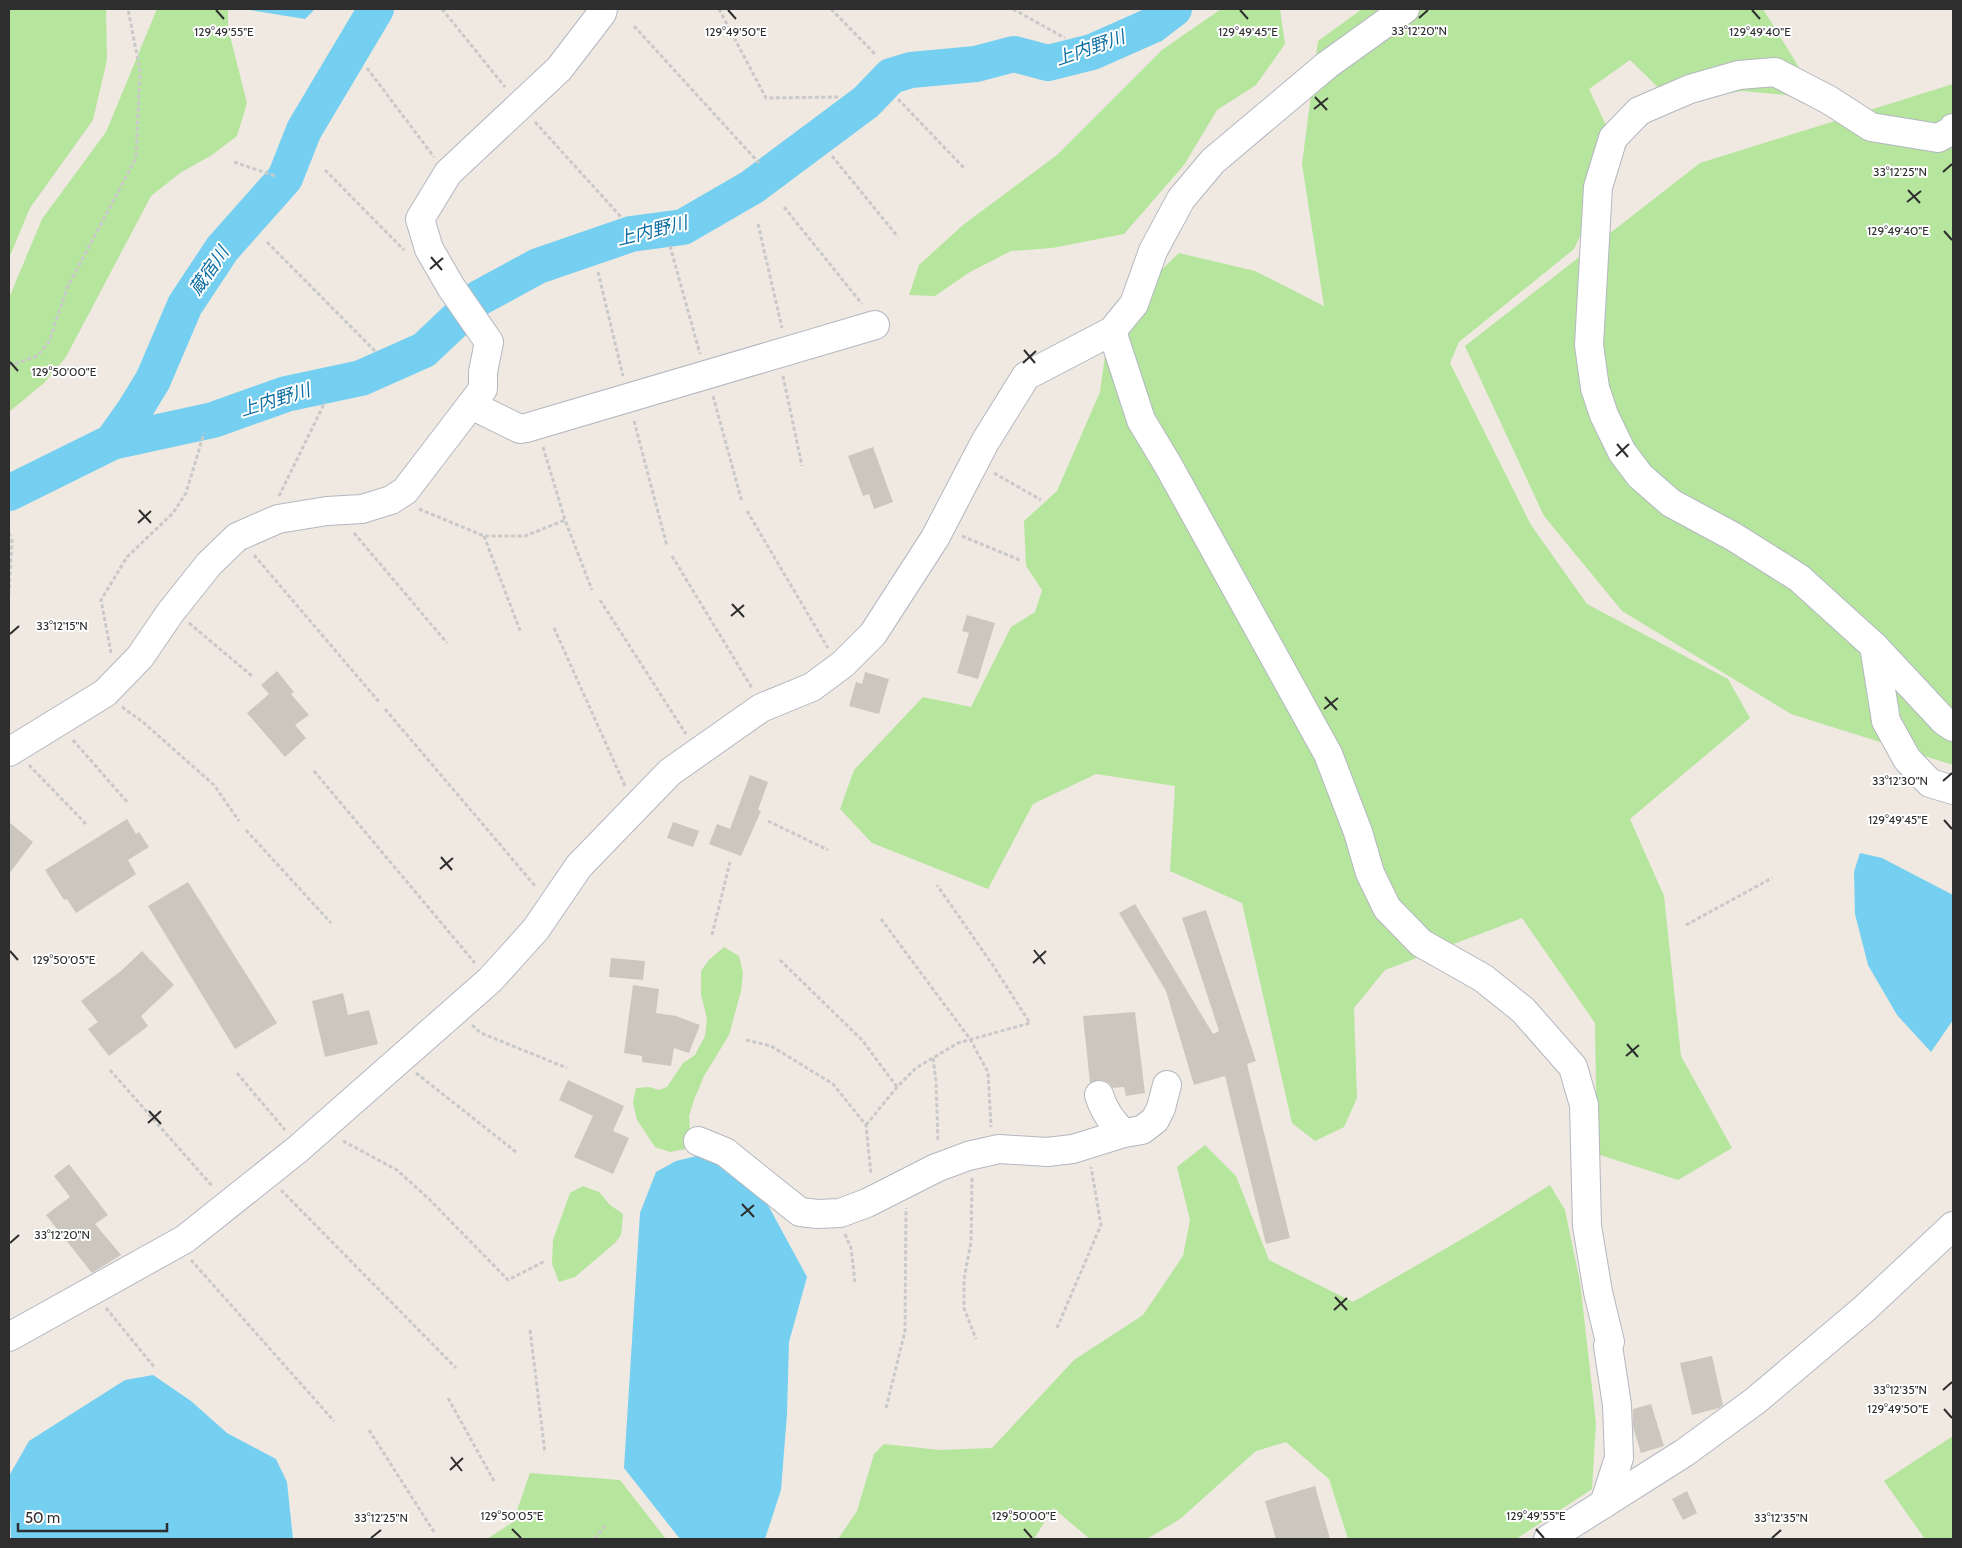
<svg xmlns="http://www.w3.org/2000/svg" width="1962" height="1548" font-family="Cabin,'Noto Sans JP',sans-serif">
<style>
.green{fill:#b6e59e}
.water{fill:#75cff0}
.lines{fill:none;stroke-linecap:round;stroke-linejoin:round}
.river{stroke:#75cff0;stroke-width:36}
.building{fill:#cbc7bf}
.minor-casing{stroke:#b4b7c1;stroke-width:30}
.path{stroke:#c9c9c9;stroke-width:3;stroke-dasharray:4 2.5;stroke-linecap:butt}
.minor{stroke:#fff;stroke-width:28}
.ticks{fill:none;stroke:#2e2e2e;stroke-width:2}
.labels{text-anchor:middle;stroke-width:4;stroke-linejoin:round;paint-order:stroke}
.water-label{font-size:18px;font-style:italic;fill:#0d6fa3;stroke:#fff}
.ticks-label{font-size:12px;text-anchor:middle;fill:#2e2e2e;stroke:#fff;stroke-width:4;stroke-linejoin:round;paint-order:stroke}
</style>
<rect width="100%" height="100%" fill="#efe9e1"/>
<g class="green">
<polygon points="11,9 106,9 107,60 93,120 30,208 9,258 9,10"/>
<polygon points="157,9 228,9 228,28 247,103 237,136 212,155 180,173 151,196 66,357 44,383 9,412 9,298 42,219 106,132"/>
<polygon points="1221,9 1280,9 1285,44 1256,85 1217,110 1184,165 1124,234 1052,248 1011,251 970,272 935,296 909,295 919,265 963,225 1057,155 1162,50"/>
<polygon points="1362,9 1763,9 1818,98 1743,91 1673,102 1630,60 1589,89 1620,155 1574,249 1459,342 1450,363 1531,525 1587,604 1728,679 1750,718 1630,819 1664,896 1681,1056 1732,1148 1678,1180 1597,1154 1595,1023 1522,918 1385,970 1354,1008 1357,1098 1344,1127 1315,1141 1292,1123 1242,903 1170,871 1175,786 1096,774 1033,804 988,889 872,843 840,809 854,770 923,697 971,707 1011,627 1035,612 1042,590 1026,566 1024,521 1057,491 1100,392 1110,319 1179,253 1255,271 1324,306 1302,164 1318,41"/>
<polygon points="1953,84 1953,765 1791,714 1622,611 1544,516 1465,346 1700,163"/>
<polygon points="724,947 739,956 743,973 741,991 729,1035 704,1076 694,1100 689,1116 690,1129 685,1149 670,1152 655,1147 637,1120 633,1102 636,1088 649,1087 659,1090 667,1087 683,1063 695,1055 705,1036 707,1019 701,994 701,971 709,960"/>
<polygon points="1205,1145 1236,1176 1269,1260 1353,1302 1476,1231 1550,1185 1565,1210 1580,1282 1596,1423 1592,1489 1516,1539 1348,1539 1329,1479 1286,1442 1256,1451 1180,1519 1147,1539 1090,1539 1053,1508 1034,1539 838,1539 857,1511 874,1454 884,1444 939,1450 992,1448 1074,1360 1143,1315 1183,1256 1190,1220 1177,1167"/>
<polygon points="583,1186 599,1192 610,1205 623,1214 621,1235 615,1243 575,1277 559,1282 552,1264 553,1240 570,1193"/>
<polygon points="1953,1436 1953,1539 1925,1539 1884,1481"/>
<polygon points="530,1473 620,1480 666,1539 487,1539 513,1522"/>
</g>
<g class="water">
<polygon points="244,9 315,9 305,19"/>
<polygon points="1860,853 1882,858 1953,895 1953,1020 1931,1052 1897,1015 1868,965 1855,914 1854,872"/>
<polygon points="709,1153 763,1196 807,1277 789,1342 787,1414 781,1490 765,1539 680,1539 624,1468 640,1213 656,1172 676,1161"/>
<polygon points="153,1375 191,1401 227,1433 276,1459 287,1482 293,1539 11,1539 9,1476 29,1441 125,1380"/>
</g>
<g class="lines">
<g class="river">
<polyline points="112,442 213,420 286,394 361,378 424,350 479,298 538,266 631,234 683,227 752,187 866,102 891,76 911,70 976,64 1014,54 1048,63 1092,52 1153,25 1174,9"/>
<polyline points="9,493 112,442 134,411 153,380 185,305 222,249 285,178 304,130 376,9"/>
</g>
</g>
<g class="building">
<polygon points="873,447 893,502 874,509 869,494 863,496 848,456"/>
<polygon points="967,615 995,623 978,679 957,673 969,633 962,631"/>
<polygon points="277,671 294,692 291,694 309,715 295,725 306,738 285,757 247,713 269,694 261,685"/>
<polygon points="865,672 889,679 879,714 849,706 856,682 862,684"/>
<polygon points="750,775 768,782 758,810 761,811 741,856 709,844 717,824 730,829"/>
<polygon points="127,819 136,834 139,832 149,847 128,860 136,874 76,913 67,899 64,900 45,870"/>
<polygon points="9,822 33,842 9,874"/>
<polygon points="673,822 699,831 693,847 667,838"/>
<polygon points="188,882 277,1023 235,1049 148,906"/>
<polygon points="1135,904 1213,1034 1219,1031 1182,918 1206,910 1256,1061 1247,1064 1290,1238 1266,1244 1225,1076 1194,1085 1166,991 1119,913"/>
<polygon points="142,951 174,985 141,1016 148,1026 109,1056 88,1029 98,1022 81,1001 121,971"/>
<polygon points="611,958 645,961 643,980 609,977"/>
<polygon points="633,985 659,989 656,1013 676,1016 700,1025 689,1053 674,1048 671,1066 642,1062 642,1056 624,1053"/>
<polygon points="343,993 348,1015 369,1010 378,1044 325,1057 312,1001"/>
<polygon points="1135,1012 1145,1093 1126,1096 1124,1087 1113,1088 1109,1083 1102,1080 1090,1083 1083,1016"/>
<polygon points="568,1080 624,1106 613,1131 629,1138 613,1174 574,1157 593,1116 559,1100"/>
<polygon points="69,1164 108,1215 95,1224 121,1255 92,1273 46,1215 70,1197 54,1176"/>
<polygon points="1712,1356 1723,1405 1719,1408 1692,1415 1680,1363"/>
<polygon points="1651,1404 1664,1446 1641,1453 1633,1427 1633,1409"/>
<polygon points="1315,1486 1330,1539 1276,1539 1265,1501"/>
<polygon points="1687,1491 1697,1513 1683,1520 1672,1499"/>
</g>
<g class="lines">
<g class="minor-casing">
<g id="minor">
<polyline points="1953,128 1951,131 1938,138 1871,127 1829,100 1775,72 1739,75 1690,89 1639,111 1613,138 1598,187 1589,345 1595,388 1604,415 1622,452 1640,476 1671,503 1734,537 1799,578 1874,646 1944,721 1953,727"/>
<polyline points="1112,331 1141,420 1168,465 1328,754 1358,832 1370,873 1387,908 1421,943 1483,978 1523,1010 1573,1067 1584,1105 1587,1226 1598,1292 1610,1342 1608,1346 1617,1405 1619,1458 1604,1504"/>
<polyline points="471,405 520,429 526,428 875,325"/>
<polyline points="1874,646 1886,721 1907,759 1930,783 1953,790"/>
<polyline points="9,752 105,693 140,657 170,613 209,564 237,537 278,519 327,511 362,509 391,500 405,491 483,389 483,372 489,342 451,287 429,249 420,219 448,173 559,69 602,13 603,9"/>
<path d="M 1099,1095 C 1104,1111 1111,1122 1124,1133"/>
<polyline points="698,1141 725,1152 800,1212 818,1214 840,1213 867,1203 936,1168 968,1156 999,1149 1047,1152 1073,1149 1124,1133 1142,1130 1155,1120 1161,1108 1167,1085"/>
<polyline points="9,1337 185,1239 298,1149 490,980 536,929 579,866 670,772 761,708 812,687 843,664 873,634 935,538 985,442 1026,376 1112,331 1134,304 1153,251 1181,199 1213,161 1327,65 1405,9"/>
<polyline points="1548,1539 1684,1453 1755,1401 1863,1310 1953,1226"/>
</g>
</g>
<g class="path">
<polyline points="442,9 505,87"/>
<polyline points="719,9 766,98 838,97"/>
<polyline points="831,9 875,54"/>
<polyline points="1013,9 1065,38"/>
<polyline points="634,26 759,163"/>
<polyline points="367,68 434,157"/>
<polyline points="898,99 964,168"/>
<polyline points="535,122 622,218"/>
<polyline points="832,156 898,237"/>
<polyline points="234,162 275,176"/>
<polyline points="325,170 404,250"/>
<polyline points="784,207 862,304"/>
<polyline points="758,224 782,328"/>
<polyline points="267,242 376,352"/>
<polyline points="670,246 700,354"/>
<polyline points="598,272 623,376"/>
<polyline points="9,366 37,356 49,342 67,288 136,158 140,71 128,9"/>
<polyline points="783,376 802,466"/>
<polyline points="713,396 742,502"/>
<polyline points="634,421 667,546"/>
<polyline points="543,447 565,520 592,590"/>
<polyline points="994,473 1041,500"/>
<polyline points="279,496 325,402"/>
<polyline points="419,509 484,536 525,536 565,520"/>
<polyline points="747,511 828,648"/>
<polyline points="9,533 12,541 9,594"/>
<polyline points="354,533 447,643"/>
<polyline points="484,536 521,633"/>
<polyline points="962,536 1022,561"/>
<polyline points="254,555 380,703"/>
<polyline points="672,556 752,688"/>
<polyline points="600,600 686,734"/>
<polyline points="189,623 252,676"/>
<polyline points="554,628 625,786"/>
<polyline points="111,653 101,600 127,557 173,513 186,493 204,433"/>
<polyline points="122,707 144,723 214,785 239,821"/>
<polyline points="385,709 536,887"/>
<polyline points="73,740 128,803"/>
<polyline points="29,765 86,824"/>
<polyline points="314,771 475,963"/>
<polyline points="768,821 828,850"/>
<polyline points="246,830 331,923"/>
<polyline points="881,919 970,1039 988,1072 991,1127"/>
<polyline points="1686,925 1772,878"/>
<polyline points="712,935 730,862"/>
<polyline points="780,960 862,1040 897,1087"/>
<polyline points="472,1025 481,1033 567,1068"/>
<polyline points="746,1040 771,1046 833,1084 866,1125 871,1174"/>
<polyline points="933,1058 936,1081 938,1142"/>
<polyline points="110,1070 213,1187"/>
<polyline points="237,1073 285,1130"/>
<polyline points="416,1073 516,1152"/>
<polyline points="866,1125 897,1087 916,1068 958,1043 1030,1023 994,967 937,885"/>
<polyline points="343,1141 397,1170 430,1200 508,1280 545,1261"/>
<polyline points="972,1178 971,1242 964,1279 964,1308 976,1339"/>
<polyline points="281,1190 456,1368"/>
<polyline points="845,1234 851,1248 855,1282"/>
<polyline points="191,1260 334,1421"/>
<polyline points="106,1308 155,1368"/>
<polyline points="1057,1328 1101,1225 1091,1167"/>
<polyline points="530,1330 545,1453"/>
<polyline points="448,1398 494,1481"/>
<polyline points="886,1408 905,1331 906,1208"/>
<polyline points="369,1430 434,1532"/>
<polyline points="595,1539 605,1526"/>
</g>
<use href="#minor" class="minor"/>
</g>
<path class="ticks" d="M 216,10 L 224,19M 728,10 L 736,19M 1240,10 L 1248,19M 1752,10 L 1760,19M 1419,18 L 1428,10M 1315,97 L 1327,110M 1314,109 L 1328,98M 1943,172 L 1952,164M 1908,190 L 1920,203M 1907,202 L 1921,191M 1944,231 L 1952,240M 431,257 L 442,270M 430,269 L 443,258M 1024,350 L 1035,363M 10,362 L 18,371M 1023,363 L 1036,351M 1617,444 L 1628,457M 1616,456 L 1629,444M 139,510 L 151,523M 138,523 L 151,511M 732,604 L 744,617M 731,616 L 744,605M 10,634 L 19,626M 1325,697 L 1337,710M 1324,709 L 1338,698M 1943,781 L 1952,773M 1944,820 L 1952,829M 441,857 L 452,870M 440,869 L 453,858M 1034,950 L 1045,964M 10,951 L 18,960M 1033,963 L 1046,951M 1627,1044 L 1638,1057M 1626,1056 L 1639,1045M 149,1111 L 161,1124M 148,1123 L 161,1111M 742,1204 L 754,1217M 741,1216 L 754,1205M 10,1243 L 19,1235M 1335,1297 L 1347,1310M 1334,1310 L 1347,1298M 1943,1390 L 1952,1382M 1944,1409 L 1952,1418M 451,1457 L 462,1471M 450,1470 L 463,1458M 512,1529 L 521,1538M 1024,1529 L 1032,1538M 1536,1529 L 1544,1538M 371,1538 L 381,1530M 1772,1538 L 1781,1530"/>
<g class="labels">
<g class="water-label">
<text transform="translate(1090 48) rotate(-19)" y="6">上内野川</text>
<text transform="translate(652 231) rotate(-14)" y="6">上内野川</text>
<text transform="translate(209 271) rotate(-55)" y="6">蔵宿川</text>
<text transform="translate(275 400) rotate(-17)" y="6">上内野川</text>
</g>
</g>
<g class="ticks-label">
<text x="1419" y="35">33°12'20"N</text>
<text x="736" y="36">129°49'50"E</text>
<text x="1248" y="36">129°49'45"E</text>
<text x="1760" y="36">129°49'40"E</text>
<text x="224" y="36">129°49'55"E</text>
<text x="1900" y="176">33°12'25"N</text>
<text x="1898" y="235">129°49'40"E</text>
<text x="64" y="376">129°50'00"E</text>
<text x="62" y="630">33°12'15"N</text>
<text x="1900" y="785">33°12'30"N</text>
<text x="1898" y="824">129°49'45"E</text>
<text x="64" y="964">129°50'05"E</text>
<text x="62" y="1239">33°12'20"N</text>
<text x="1900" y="1394">33°12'35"N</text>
<text x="1898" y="1413">129°49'50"E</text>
<text x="512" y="1520">129°50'05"E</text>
<text x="1024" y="1520">129°50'00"E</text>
<text x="1536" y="1520">129°49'55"E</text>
<text x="381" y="1522">33°12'25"N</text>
<text x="1781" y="1522">33°12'35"N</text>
</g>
<rect width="1962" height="1548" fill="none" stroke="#2e2e2e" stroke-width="20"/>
<path d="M18 1523v8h149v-8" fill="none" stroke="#2e2e2e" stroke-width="2.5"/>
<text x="25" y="1523" font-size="15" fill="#2e2e2e" stroke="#ffffff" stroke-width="4" paint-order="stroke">50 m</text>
</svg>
